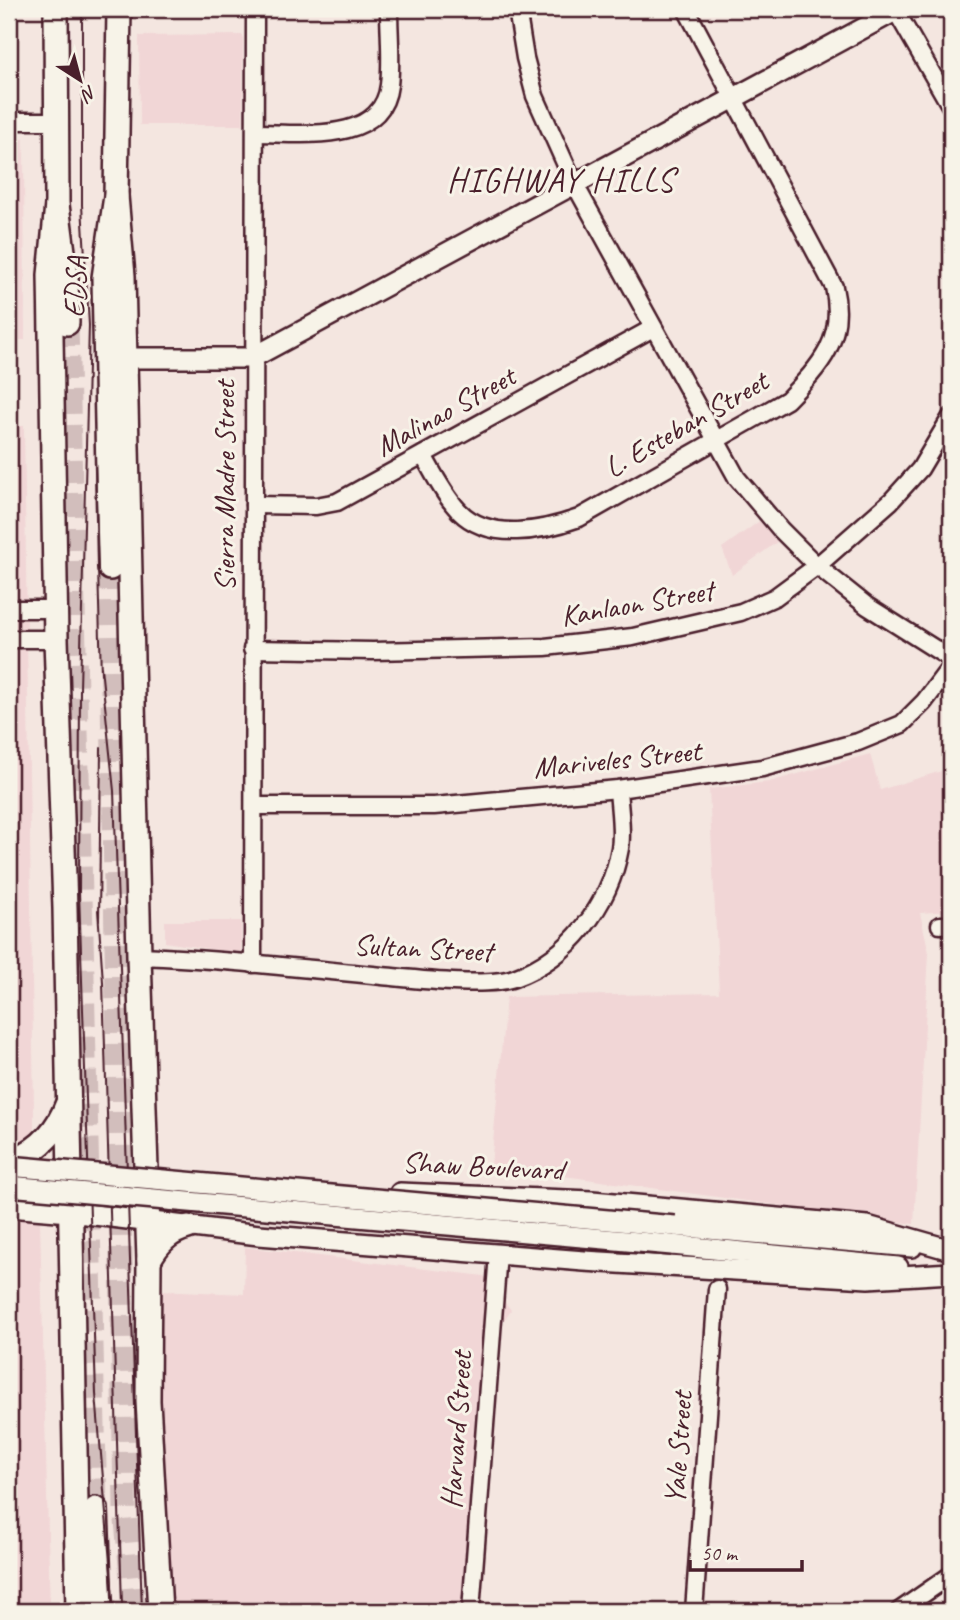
<svg xmlns="http://www.w3.org/2000/svg" width="960" height="1620" font-family="Caveat,sans-serif">
<style>
.built{fill:#f1d6d6}
.lines{fill:none;stroke-linecap:round;stroke-linejoin:round}
.highway-tunnel{stroke:#d2bebc;stroke-width:23;stroke-dasharray:23 11;stroke-linecap:butt}
.minor-casing{stroke:#4a1f2b;stroke-width:21}
.major-casing{stroke:#4a1f2b;stroke-width:24}
.highway-casing{stroke:#4a1f2b;stroke-width:28}
.minor{stroke:#f7f3e8;stroke-width:16}
.major{stroke:#f7f3e8;stroke-width:19}
.highway{stroke:#f7f3e8;stroke-width:23}
.tram{stroke:#4a1f2b;stroke-width:2}
.major-bridge-casing{stroke:#4a1f2b;stroke-width:24;stroke-linecap:butt}
.major-bridge{stroke:#f7f3e8;stroke-width:19}
.labels{text-anchor:middle;stroke-width:6;stroke-linejoin:round;paint-order:stroke}
.street-label{font-size:30px;fill:#4a1f2b;stroke:#f7f3e8}
.quarter-label{font-size:33px;letter-spacing:2px;fill:#4a1f2b;stroke:#f7f3e8}
</style>
<rect width="100%" height="100%" fill="#f4e6e0"/>
<filter id="ink" filterUnits="userSpaceOnUse"><feTurbulence type="fractalNoise" baseFrequency=".0143" numOctaves="2"/><feDisplacementMap in="SourceGraphic" scale="14" xChannelSelector="R" yChannelSelector="G"/><feConvolveMatrix kernelMatrix="1 2 1 2 8 2 1 2 1" color-interpolation-filters="sRGB"/></filter>
<g filter="url(#ink)">
<g class="built">
<polygon points="243,35 243,125 140,125 139,36"/>
<polygon points="9,139 24,139 25,340 9,340"/>
<polygon points="9,426 24,426 34,1113 34,1146 26,1149 9,1147"/>
<polygon points="761,520 777,542 732,575 722,548"/>
<polygon points="870,754 880,790 951,768 951,911 920,913 929,953 914,1224 491,1166 506,997 719,993 709,789 769,782"/>
<polygon points="165,921 241,921 241,954 165,942"/>
<polygon points="9,1218 40,1221 50,1611 9,1611"/>
<polygon points="245,1247 484,1276 511,1310 485,1348 464,1611 170,1611 158,1352 159,1290 244,1294"/>
</g>
<g class="lines">
<g class="highway-tunnel">
<polyline points="67,323 96,1509"/>
<polyline points="110,568 125,1509 134,1611"/>
</g>
<g class="minor-casing">
<g id="minor">
<polyline points="517,9 525,58 535,96 574,183 737,478 781,530 817,566 867,606 951,659"/>
<polyline points="896,11 951,107"/>
<polyline points="9,121 56,121"/>
<path d="M 256,133 C 300,133 382,145 389,85 C 392,60 389,34 389,9"/>
<path d="M 423,455 C 433,473 444,495 459,511 C 489,542 543,531 579,518 L 787,400 C 821,365 846,339 834,287 L 686,9"/>
<polyline points="254,505 316,506 337,502 653,328"/>
<polyline points="9,609 55,609"/>
<polyline points="9,639 56,639"/>
<polyline points="252,649 373,651 545,647 633,637 741,612 775,597 817,566 891,501 920,469 951,417"/>
<polyline points="254,806 434,806 618,789 762,768 858,742 902,724 924,702 951,666"/>
<polyline points="940,925 951,925"/>
<path d="M 139,956 C 220,959 301,968 382,976 C 414,979 486,988 514,978 C 569,958 610,905 620,848 C 623,830 619,808 618,789"/>
<polyline points="253,964 255,9"/>
<polyline points="471,1611 498,1253"/>
<polyline points="694,1611 717,1289"/>
<polyline points="899,1611 951,1575"/>
</g>
</g>
<g class="major-casing">
<g id="major">
<polyline points="123,358 252,358 899,9"/>
<polyline points="400,1193 592,1201 867,1226 951,1250"/>
<polyline points="9,1207 70,1212 259,1235 584,1261 868,1278 951,1273"/>
<polyline points="675,1226 912,1247"/>
<polyline points="672,1245 898,1267"/>
</g>
</g>
<g class="highway-casing">
<g id="highway">
<polyline points="56,9 57,205 66,275 67,323"/>
<polyline points="116,196 123,276 139,956 149,1260 148,1401 160,1611"/>
<polyline points="57,205 50,275 56,639 65,908 78,1611"/>
<polyline points="110,568 104,278 116,196 119,9"/>
<path d="M 18,1158 C 41,1148 58,1129 67,1105"/>
<path d="M 149,1260 C 158,1243 169,1232 188,1227"/>
<polyline points="96,1509 100,1611"/>
</g>
</g>
<use href="#minor" class="minor"/>
<use href="#major" class="major"/>
<use href="#highway" class="highway"/>
<g class="tram">
<polyline points="82,9 82,205 89,325 80,689 79,892 96,1394 114,1611"/>
<polyline points="95,461 101,675"/>
<polyline points="101,667 114,791 142,1611"/>
<polyline points="98,910 103,982 122,1606"/>
<polyline points="99,920 101,748"/>
</g>
<g class="major-bridge-casing">
<g id="major-bridge">
<polyline points="9,1166 675,1226"/>
<polyline points="9,1186 672,1245"/>
</g>
</g>
<use href="#major-bridge" class="major-bridge"/>
</g>
</g>
<g class="labels">
<g class="street-label">
<text transform="translate(75 287) rotate(-87)" y="10">EDSA</text>
<text transform="translate(445 411) rotate(-29)" y="10">Malinao Street</text>
<text transform="translate(686 424) rotate(-30)" y="10">L. Esteban Street</text>
<text transform="translate(224 486) rotate(-90)" y="10">Sierra Madre Street</text>
<text transform="translate(637 603) rotate(-10)" y="10">Kanlaon Street</text>
<text transform="translate(617 759) rotate(-6)" y="10">Mariveles Street</text>
<text transform="translate(423 948) rotate(3)" y="10">Sultan Street</text>
<text transform="translate(483 1166) rotate(3)" y="10">Shaw Boulevard</text>
<text transform="translate(456 1430) rotate(-86)" y="10">Harvard Street</text>
<text transform="translate(678 1448) rotate(-86)" y="10">Yale Street</text>
</g>
<g class="quarter-label">
<text x="561" y="191">HIGHWAY HILLS</text>
</g>
</g>
<rect width="960" height="1620" fill="none" stroke="#f7f3e8" stroke-width="35"/>
<rect x="18" y="18" width="925" height="1585" fill="none" stroke="#4a1f2b" stroke-width="2.5" filter="url(#ink)"/>
<g transform="translate(80 80) rotate(144)" stroke="#f7f3e8" stroke-width="5" paint-order="stroke">
<path d="M0-5L12 26L0 18L-12 26Z" fill="#4a1f2b"/>
<text y="-10" font-size="19" font-weight="bold" text-anchor="middle" fill="#4a1f2b">N</text>
</g>
<path d="M690 1560v10h112v-10" fill="none" stroke="#4a1f2b" stroke-width="3.5"/>
<text x="701" y="1560" font-size="21" fill="#4a1f2b" stroke="#f7f3e8" stroke-width="5" paint-order="stroke">50 m</text>
</svg>
